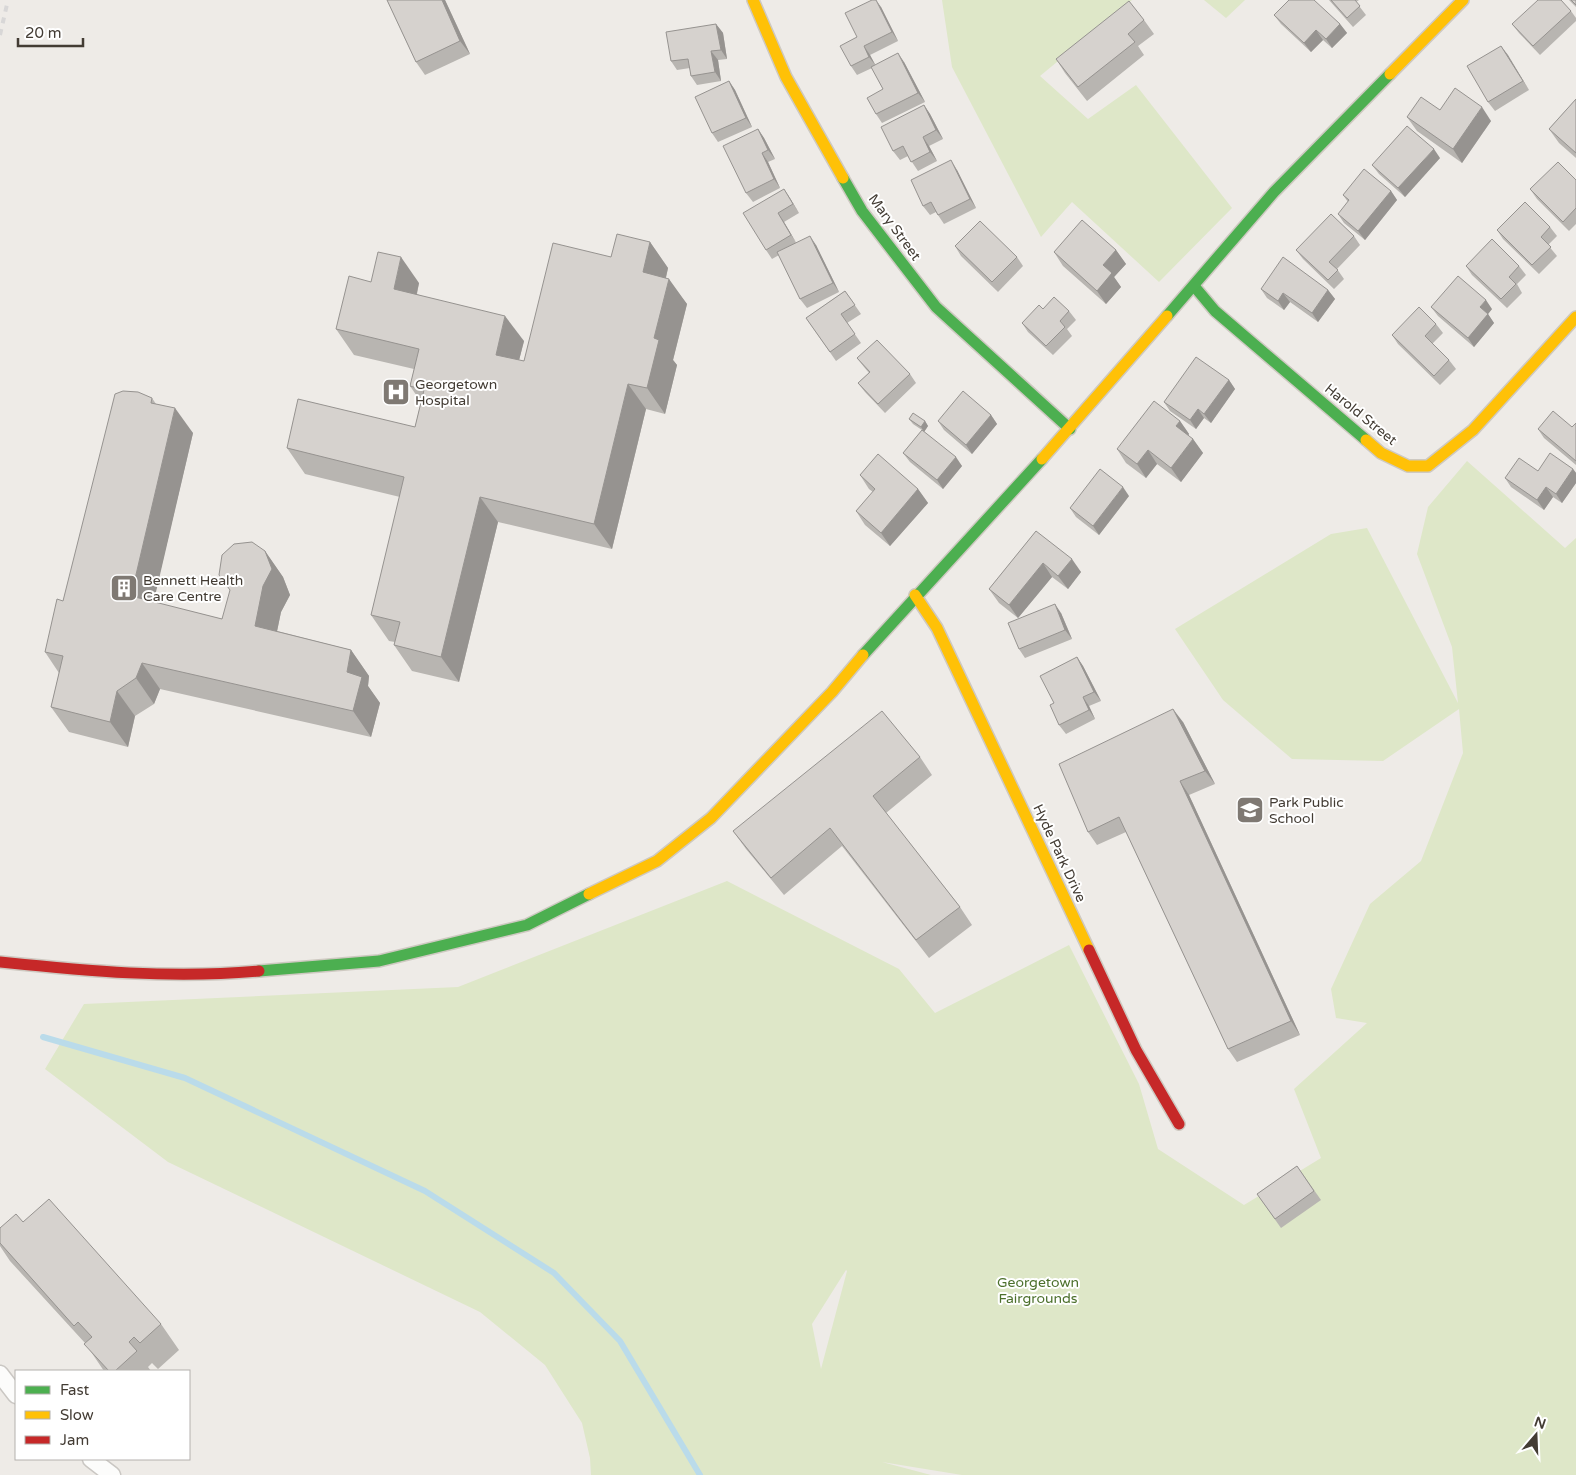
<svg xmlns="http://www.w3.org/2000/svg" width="1576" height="1475" font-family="'Varela Round',sans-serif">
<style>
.green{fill:#dee7c8;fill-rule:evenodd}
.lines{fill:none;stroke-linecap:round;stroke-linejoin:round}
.stream{stroke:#badbea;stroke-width:6}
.street-casing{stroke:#cac7c3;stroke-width:19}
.fast-casing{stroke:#cec9c1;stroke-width:14}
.slow-casing{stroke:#cec9c1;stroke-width:14}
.jam-casing{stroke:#cec9c1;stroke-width:14}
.street{stroke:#fcfcfb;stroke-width:16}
.fast{stroke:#4caf50;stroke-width:11}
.slow{stroke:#ffc107;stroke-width:11}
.jam{stroke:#c62828;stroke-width:11}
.rail{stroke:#d8d7d7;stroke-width:4;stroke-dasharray:6 6;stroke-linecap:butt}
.wall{fill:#b8b5b1}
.shaded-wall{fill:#969390}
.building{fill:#d6d2ce;stroke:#969390}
.labels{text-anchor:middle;stroke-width:4;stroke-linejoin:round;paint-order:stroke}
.street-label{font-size:14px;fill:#433c34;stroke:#fff}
.poi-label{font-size:14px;fill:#433c34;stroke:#fff;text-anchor:start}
.park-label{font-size:14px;fill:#4c702c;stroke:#fff}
</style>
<rect width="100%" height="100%" fill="#eeebe7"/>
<g class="green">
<polygon points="942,0 1132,0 1040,76 1088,119 1136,85 1232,208 1159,282 1072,202 1041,237 952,67"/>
<polygon points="1204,0 1245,0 1226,18"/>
<path d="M 1467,461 L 1565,548 L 1576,538 L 1576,1475 L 962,1475 L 882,1462 L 931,1475 L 591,1475 L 590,1458 L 582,1423 L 545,1365 L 480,1312 L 168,1162 L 45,1069 L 84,1004 L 458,987 L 727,881 L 899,969 L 935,1013 L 1069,945 L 1139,1084 L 1158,1149 L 1244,1205 L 1321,1158 L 1294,1089 L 1367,1023 L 1336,1018 L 1331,989 L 1370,904 L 1421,861 L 1463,753 L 1459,709 L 1383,761 L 1292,759 L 1223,700 L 1175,629 L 1331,534 L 1367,528 L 1458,703 L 1452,647 L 1417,554 L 1428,507 ZM 846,1270 L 847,1271 L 821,1369 L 812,1324 Z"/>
</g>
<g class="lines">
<polyline class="stream" points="43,1037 185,1078 425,1191 554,1273 620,1341 700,1475"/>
<g class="street-casing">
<g id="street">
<polyline points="0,1374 16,1395"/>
<polyline points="91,1459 112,1475"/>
</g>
</g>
<g class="fast-casing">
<g id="fast">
<polyline points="843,178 862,211 936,307 1070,429"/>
<polyline points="1194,286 1215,311 1366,440"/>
<polyline points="1167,316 1274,192 1390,74"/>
<polyline points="863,655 1042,459"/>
<polyline points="259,971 379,961 527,925 589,894"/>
</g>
</g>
<g class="slow-casing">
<g id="slow">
<polyline points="753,0 786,77 843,178"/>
<polyline points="1390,74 1463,0"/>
<polyline points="1366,440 1381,453 1408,466 1428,466 1473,430 1576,317"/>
<polyline points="1042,459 1167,316"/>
<polyline points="915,595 937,628 1089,950"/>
<polyline points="589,894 657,861 711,818 832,692 863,655"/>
</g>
</g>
<g class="jam-casing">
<g id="jam">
<polyline points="1089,950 1136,1050 1179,1124"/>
<path d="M 0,962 C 86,971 172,979 259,971"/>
</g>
</g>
<use href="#street" class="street"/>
<use href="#fast" class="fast"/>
<use href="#slow" class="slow"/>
<use href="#jam" class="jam"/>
<polyline class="rail" points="0,35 8,0"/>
</g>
<g class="wall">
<polygon points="387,0 445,0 470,54 425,75 416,62"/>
<polygon points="1329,0 1359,0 1356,2 1366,15 1353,27"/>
<polygon points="1569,0 1576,0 1576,7"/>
<polygon points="881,7 898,41 870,55 875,65 904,62 925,102 882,123 876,114 883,89 872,68 857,75 851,66 857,37"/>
<polygon points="1571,11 1576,18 1576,21 1540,55 1519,33 1512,24"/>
<polygon points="1274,15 1340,24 1347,33 1332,48 1323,40 1311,52 1281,24"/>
<polygon points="1144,20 1154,34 1138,46 1144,55 1087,101 1065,73 1056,59"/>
<polygon points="716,24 723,33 727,59 718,60 721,81 697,85 691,76 690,68 677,70 671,61"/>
<polygon points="1501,46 1529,90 1495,111 1488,102"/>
<polygon points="729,81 735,90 752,127 718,142 712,133"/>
<polygon points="1576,99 1576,158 1559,143 1549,129"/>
<polygon points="924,105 930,114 943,139 929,146 937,161 918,171 908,156 900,160 893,151"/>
<polygon points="1440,110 1491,121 1462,163 1417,131 1407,117"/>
<polygon points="758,129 764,138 775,159 768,162 780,188 753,202 746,193"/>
<polygon points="1440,158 1405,197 1379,174 1372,165"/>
<polygon points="957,170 976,208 944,224 936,212 930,215 923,206"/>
<polygon points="1576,180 1576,224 1569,231 1537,199 1530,189"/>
<polygon points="784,189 799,213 784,222 796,243 816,245 839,292 807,308 800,299 779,255 772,259 766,250"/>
<polygon points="1391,191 1397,200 1365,240 1344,223 1338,214 1348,202 1343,195"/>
<polygon points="1550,227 1557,236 1548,245 1557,256 1539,274 1503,239 1497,230"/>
<polygon points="1354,236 1360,245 1337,269 1344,279 1334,289 1303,259 1296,250"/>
<polygon points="650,242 668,268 666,278 687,304 673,360 677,365 665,414 646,409 612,549 498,522 459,682 412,671 394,645 395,642 389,641 371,615 400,497 305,474 287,448 415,427 421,402 410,386 414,369 354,355 336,329 371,282 419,283 417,294 524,341 519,360 524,361 611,257"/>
<polygon points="955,246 1017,257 1023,266 998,292 961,256"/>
<polygon points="1116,250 1126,264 1114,277 1121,287 1106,304 1063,266 1054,252"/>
<polygon points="1466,266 1519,266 1526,275 1517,284 1522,293 1507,308 1472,275"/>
<polygon points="1261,289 1328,290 1335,299 1318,322 1290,302 1284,310 1267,298"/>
<polygon points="845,291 861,314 847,323 861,343 836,361 806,318"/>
<polygon points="1431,307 1492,309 1488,314 1494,323 1474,347 1438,316"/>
<polygon points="1043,309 1069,311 1076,320 1067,329 1072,336 1053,355 1028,332 1022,323"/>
<polygon points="1436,324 1443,333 1432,344 1449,360 1456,369 1440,385 1398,344 1392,335"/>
<polygon points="857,358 910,374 916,383 885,413 865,392 858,383 869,373 864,367"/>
<polygon points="1229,380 1235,389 1211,423 1204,418 1196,429 1170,411 1164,402"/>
<polygon points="152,398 156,404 193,433 153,602 222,619 265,551 283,577 290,595 281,612 277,631 351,650 369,676 368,686 380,703 371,737 160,689 154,704 135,716 128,747 69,732 51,707 59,673 45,652 63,601"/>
<polygon points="991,415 997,424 972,454 944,430 938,421"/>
<polygon points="909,419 925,421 928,426 924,432 962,466 943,489 910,462 903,453 922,430 913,424"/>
<polygon points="1180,421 1189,434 1188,436 1193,439 1203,453 1181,482 1157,464 1146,478 1126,463 1117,449"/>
<polygon points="1576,423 1576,465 1544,438 1538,429 1572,427"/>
<polygon points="1573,469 1576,473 1576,483 1562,503 1553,497 1544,510 1511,487 1505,478 1538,471"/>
<polygon points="860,475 918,489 928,503 890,546 865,525 856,511 873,492 869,489"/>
<polygon points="1129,496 1099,535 1076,517 1070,508"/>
<polygon points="1036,531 1081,572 1068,589 1052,577 1018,618 999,603 989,589"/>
<polygon points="1061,613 1072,639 1025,658 1019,649"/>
<polygon points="1077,657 1083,666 1101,701 1089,706 1095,719 1066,734 1059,725"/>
<polygon points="1183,722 1215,784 1189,795 1300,1035 1237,1062 1228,1049 1126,832 1097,845 1088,832"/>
<polygon points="920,757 932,775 886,813 960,907 972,925 929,958 842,846 784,895 746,849 733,831"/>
<polygon points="1297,1166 1321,1200 1281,1228 1257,1194"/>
<polygon points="23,1222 161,1324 179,1350 158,1369 152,1363 148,1367 151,1371 104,1371 85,1343 10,1261 0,1246 0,1228"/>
</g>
<g class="shaded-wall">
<polygon points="442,0 445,0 470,54 460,41"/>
<polygon points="876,0 881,7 898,41 892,32"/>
<polygon points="716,24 723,33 727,59 721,50"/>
<polygon points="1340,24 1347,33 1332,48 1326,39"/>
<polygon points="1316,30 1323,40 1311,52 1304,43"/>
<polygon points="864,46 870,55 876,66 869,57"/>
<polygon points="1501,46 1508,55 1529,90 1523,81"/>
<polygon points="711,51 718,60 721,81 715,72"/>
<polygon points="898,53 904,62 925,102 918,93"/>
<polygon points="729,81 735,90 752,127 746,118"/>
<polygon points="924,105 930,114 943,139 936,130"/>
<polygon points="1482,107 1491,121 1462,163 1453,149"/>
<polygon points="758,129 764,138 775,159 768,150"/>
<polygon points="923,137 929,146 937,161 930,152"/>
<polygon points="1434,149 1440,158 1405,197 1398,188"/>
<polygon points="762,153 768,162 780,188 774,179"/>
<polygon points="951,160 957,170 976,208 970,199"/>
<polygon points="784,189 790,198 799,213 793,204"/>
<polygon points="1391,191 1397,200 1365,240 1358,231"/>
<polygon points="778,213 784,222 797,244 791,235"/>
<polygon points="810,236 816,245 839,292 833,283"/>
<polygon points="650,242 668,268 661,298 643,272"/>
<polygon points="1116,250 1126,264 1114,277 1121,287 1106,304 1097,291 1103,265"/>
<polygon points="401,257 419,283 412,315 394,289"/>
<polygon points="669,279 687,304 673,360 677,365 665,414 647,388 654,338"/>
<polygon points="1328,290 1335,299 1318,322 1312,313"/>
<polygon points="1283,293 1290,302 1284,310 1278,301"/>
<polygon points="1486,300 1492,309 1488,314 1494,323 1474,347 1468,338 1480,307"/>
<polygon points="505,316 524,341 514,380 496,355"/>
<polygon points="1229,380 1235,389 1211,423 1204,414"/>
<polygon points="628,384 646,409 612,549 594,524"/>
<polygon points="175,408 193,433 149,622 131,596"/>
<polygon points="1198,409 1204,418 1196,429 1190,420"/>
<polygon points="991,415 997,424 972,454 966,445"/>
<polygon points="925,421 928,426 924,432 921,427"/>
<polygon points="1180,421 1189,434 1185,440 1176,426"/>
<polygon points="1193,439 1203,453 1181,482 1171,468"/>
<polygon points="1148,450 1157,464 1146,478 1137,464"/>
<polygon points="956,457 962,466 943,489 937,480"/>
<polygon points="1573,469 1576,473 1576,483 1562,503 1556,494"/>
<polygon points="1123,487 1129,496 1099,535 1093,526"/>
<polygon points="1546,487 1553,497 1544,510 1537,500"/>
<polygon points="918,489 928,503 890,546 881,533"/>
<polygon points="480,497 498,522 459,682 441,657"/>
<polygon points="265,551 283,577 290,595 281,612 273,651 255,626"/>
<polygon points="1072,559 1081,572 1068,589 1058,576"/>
<polygon points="1043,563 1052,577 1018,618 1009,605"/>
<polygon points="1055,604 1061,613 1072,639 1065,630"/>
<polygon points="351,650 369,676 368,686 380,703 371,737 353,711 347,672"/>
<polygon points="1077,657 1083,666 1101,701 1094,692"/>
<polygon points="142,663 160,689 154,704 136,678"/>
<polygon points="117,691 135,716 128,747 110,722"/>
<polygon points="1083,697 1089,706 1095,719 1089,710"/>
<polygon points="1173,709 1183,722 1215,784 1205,771"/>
<polygon points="1180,781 1189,795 1300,1035 1291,1021"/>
</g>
<g class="building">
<polygon points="387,0 442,0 460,41 416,62"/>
<polygon points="872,0 876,0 892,32 864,46 869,57 851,66 840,46 857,37 845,13"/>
<polygon points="1289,0 1314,0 1340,24 1326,39 1316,30 1304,43 1274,15"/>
<polygon points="1331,0 1355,0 1360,6 1347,18"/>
<polygon points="1538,0 1561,0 1571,11 1533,46 1512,24"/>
<polygon points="1571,0 1576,0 1576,5"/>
<polygon points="1129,1 1144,20 1128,34 1135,42 1078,87 1056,59"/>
<polygon points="716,24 721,50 711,51 715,72 691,76 688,59 671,61 666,32"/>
<polygon points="1501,46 1523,81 1488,102 1467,66"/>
<polygon points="898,53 918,93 876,114 867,98 883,89 871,67"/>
<polygon points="729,81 746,118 712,133 695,97"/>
<polygon points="1455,88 1482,107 1453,149 1407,117 1421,97 1440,110"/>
<polygon points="1576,99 1576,153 1549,129"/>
<polygon points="924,105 936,130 923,137 930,152 911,162 903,146 893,151 881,127"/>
<polygon points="1407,126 1434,149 1398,188 1372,165"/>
<polygon points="758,129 768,150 762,153 774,179 746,193 723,146"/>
<polygon points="951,160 970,199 938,215 931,202 923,206 911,180"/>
<polygon points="1558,162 1576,180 1576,208 1563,222 1530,189"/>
<polygon points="1364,169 1391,191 1358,231 1338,214 1349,200 1343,195"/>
<polygon points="784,189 793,204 778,213 791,235 766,250 743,213"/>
<polygon points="1525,202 1550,227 1541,237 1551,247 1532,265 1497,230"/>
<polygon points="1331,214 1354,236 1329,262 1338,270 1328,280 1296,250"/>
<polygon points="1082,220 1116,250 1103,265 1112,273 1097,291 1054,252"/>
<polygon points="980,221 1017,257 992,282 955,246"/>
<polygon points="617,234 650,242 643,272 669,279 654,338 659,340 647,388 628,384 594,524 480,497 441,657 394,645 400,622 371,615 404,477 287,448 298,399 415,427 424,390 410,386 419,349 336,329 349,276 371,282 378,252 401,257 394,289 505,316 496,355 524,361 553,243 611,257"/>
<polygon points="810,236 833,283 800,299 777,252"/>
<polygon points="1492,239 1519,266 1509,277 1516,284 1501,299 1466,266"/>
<polygon points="1283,257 1328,290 1312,313 1283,293 1278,301 1261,289"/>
<polygon points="1458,276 1486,300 1480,307 1488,314 1468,338 1431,307"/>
<polygon points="845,291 855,305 841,314 855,334 830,352 806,318"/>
<polygon points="1054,297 1069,311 1060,321 1065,327 1046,346 1022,323 1039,305 1043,309"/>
<polygon points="1419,307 1436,324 1425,336 1449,360 1434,376 1392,335"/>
<polygon points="877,340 910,374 878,404 858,383 870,372 857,358"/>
<polygon points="1196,357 1229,380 1204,414 1198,409 1190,420 1164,402"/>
<polygon points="123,391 138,392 152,398 151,403 175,408 131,596 222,619 230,590 219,575 222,555 234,544 252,542 265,551 272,569 263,586 255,626 351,650 347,672 362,677 353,711 142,663 136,678 117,691 110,722 51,707 63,656 45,652 57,599 63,601 115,394"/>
<polygon points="963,391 991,415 966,445 938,421"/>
<polygon points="1154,401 1180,421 1176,426 1193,439 1171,468 1148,450 1137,464 1117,449"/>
<polygon points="1553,411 1572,427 1576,423 1576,461 1538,429"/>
<polygon points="913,413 925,421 921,427 909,419"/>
<polygon points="922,430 956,457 937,480 903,453"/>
<polygon points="1550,453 1573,469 1556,494 1546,487 1537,500 1505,478 1519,458 1538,471"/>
<polygon points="878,454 918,489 881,533 856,511 875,489 860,475"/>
<polygon points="1100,469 1123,487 1093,526 1070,508"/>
<polygon points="1036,531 1072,559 1058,576 1043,563 1009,605 989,589"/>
<polygon points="1055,604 1065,630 1019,649 1008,623"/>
<polygon points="1077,657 1094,692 1083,697 1089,710 1059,725 1050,705 1054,703 1040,676"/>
<polygon points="1173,709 1205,771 1180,781 1291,1021 1228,1049 1119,817 1088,832 1059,764"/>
<polygon points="882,711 920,757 873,796 960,907 916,940 830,828 771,878 733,831"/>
<polygon points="1297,1166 1314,1191 1275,1219 1257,1194"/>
<polygon points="49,1199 161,1324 140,1343 134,1337 129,1342 137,1351 115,1371 109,1371 84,1344 92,1337 78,1322 74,1326 0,1243 0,1228 16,1214 23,1222"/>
</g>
<defs>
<g id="hospital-square" transform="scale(1.4375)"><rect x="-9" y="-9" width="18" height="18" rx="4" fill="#7f7973" stroke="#fff"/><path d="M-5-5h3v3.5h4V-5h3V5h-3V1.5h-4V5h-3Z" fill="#fff"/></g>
<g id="building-square" transform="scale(1.4375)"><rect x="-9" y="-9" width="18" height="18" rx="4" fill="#7f7973" stroke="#fff"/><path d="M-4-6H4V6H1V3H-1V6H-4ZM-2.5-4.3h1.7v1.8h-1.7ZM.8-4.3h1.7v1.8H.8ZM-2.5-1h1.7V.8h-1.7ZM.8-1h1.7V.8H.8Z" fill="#fff"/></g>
<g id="school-square" transform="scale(1.4375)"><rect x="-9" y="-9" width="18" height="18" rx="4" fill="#7f7973" stroke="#fff"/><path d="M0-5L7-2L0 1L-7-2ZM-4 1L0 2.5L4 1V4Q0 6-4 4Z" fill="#fff"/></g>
</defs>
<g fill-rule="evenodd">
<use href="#hospital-square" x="396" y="392"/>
<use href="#building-square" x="124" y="588"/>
<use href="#school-square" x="1250" y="810"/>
</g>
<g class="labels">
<g class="street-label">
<text transform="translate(895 227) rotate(54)" y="5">Mary Street</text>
<text transform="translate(1361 414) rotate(39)" y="5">Harold Street</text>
<text transform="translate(1060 853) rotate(65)" y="5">Hyde Park Drive</text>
</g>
<g class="poi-label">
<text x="415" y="389">Georgetown<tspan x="415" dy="16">Hospital</tspan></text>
<text x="143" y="585">Bennett Health<tspan x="143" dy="16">Care Centre</tspan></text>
<text x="1269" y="807">Park Public<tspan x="1269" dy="16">School</tspan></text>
</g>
<g class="park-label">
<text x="1038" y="1287">Georgetown<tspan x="1038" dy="16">Fairgrounds</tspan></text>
</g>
</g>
<rect x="15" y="1370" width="175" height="90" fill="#ffffff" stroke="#b4b1ae"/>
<rect x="25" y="1386" width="25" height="8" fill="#4caf50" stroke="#b4b1ae"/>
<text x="60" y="1395" font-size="15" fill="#433c34">Fast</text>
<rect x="25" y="1411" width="25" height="8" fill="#ffc107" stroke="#b4b1ae"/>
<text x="60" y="1420" font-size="15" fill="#433c34">Slow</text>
<rect x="25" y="1436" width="25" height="8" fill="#c62828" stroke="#b4b1ae"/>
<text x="60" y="1445" font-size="15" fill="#433c34">Jam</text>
<g transform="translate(1536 1435) rotate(19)" stroke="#ffffff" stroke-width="4" paint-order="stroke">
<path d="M0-4L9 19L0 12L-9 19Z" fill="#433c34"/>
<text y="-8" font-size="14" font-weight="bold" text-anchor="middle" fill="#433c34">N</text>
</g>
<path d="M18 38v8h65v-8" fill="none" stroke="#433c34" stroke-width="2.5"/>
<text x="25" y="38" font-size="15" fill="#433c34" stroke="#ffffff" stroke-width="4" paint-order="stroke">20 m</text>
</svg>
